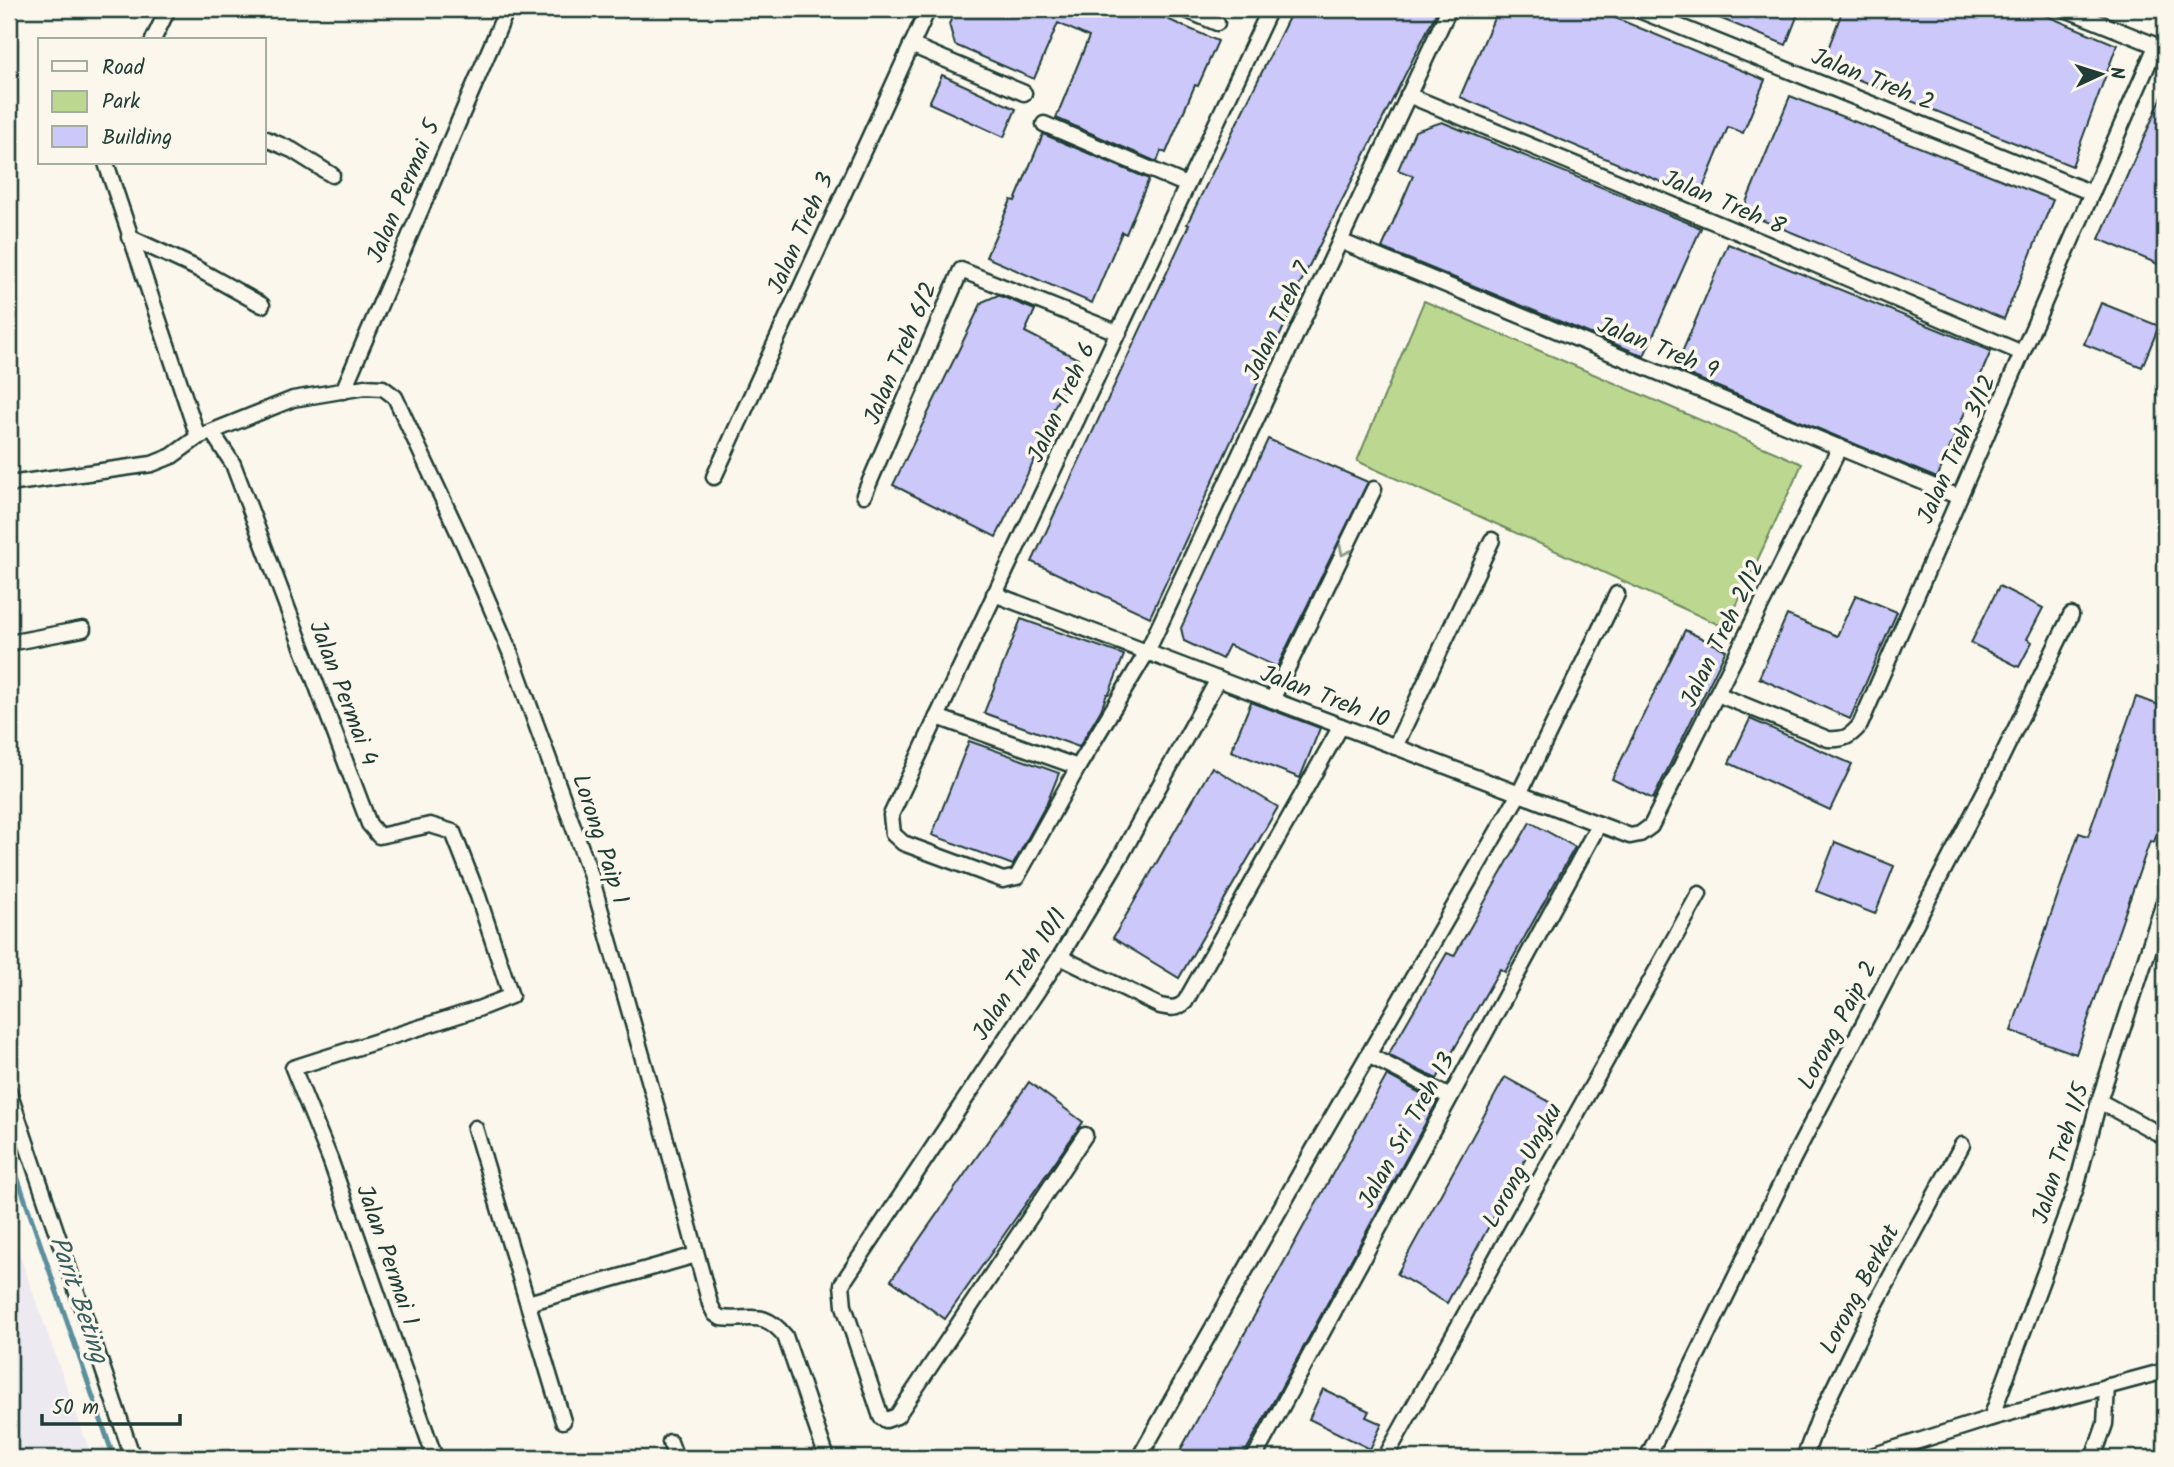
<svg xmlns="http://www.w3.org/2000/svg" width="2174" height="1467" font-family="Kalam,sans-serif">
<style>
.built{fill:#ede9f0}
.green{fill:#bcd890;stroke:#6e8a62;stroke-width:2}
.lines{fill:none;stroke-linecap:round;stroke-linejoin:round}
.stream{stroke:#5a8f9d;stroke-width:5}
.building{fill:#ccc8fa;stroke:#1f3d34;stroke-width:2}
.minor-casing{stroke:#1f3d34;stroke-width:19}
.minor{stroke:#fbf7ec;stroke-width:14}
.oneway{stroke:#8d9a90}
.labels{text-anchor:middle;stroke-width:7;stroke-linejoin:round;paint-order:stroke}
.street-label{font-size:24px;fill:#1f3d34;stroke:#fbf7ec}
.water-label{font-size:26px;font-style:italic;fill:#385f60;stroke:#fbf7ec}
</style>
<rect width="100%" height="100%" fill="#fbf7ec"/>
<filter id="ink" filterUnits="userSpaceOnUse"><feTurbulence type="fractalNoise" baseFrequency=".0143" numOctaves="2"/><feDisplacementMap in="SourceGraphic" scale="14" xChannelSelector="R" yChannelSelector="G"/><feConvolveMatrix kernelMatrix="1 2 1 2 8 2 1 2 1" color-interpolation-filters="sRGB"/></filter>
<g filter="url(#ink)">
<polygon class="built" points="9,1225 92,1458 9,1458"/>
<polygon class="green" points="1424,301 1802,464 1726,628 1357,461"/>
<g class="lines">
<polyline class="stream" points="9,1153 114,1458"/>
</g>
<g class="building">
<polygon points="956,9 1144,9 1218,41 1198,86 1195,85 1166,153 1161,151 1157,162 1056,118 1089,37 1058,23 1034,79 955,45 949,24"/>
<polygon points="1293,9 1438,9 1296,292 1299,294 1150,617 1032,562 1189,225 1187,224"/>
<polygon points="1498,9 1594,9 1765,80 1743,133 1728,127 1699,198 1460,97"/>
<polygon points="1697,9 1800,9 1786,45"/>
<polygon points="1843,9 2030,9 2117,45 2072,166 1822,65"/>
<polygon points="942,75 1016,109 1004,137 929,103"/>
<polygon points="2165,90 2165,267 2099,239"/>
<polygon points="1790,96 2053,200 2004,319 1742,212"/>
<polygon points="1442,122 1701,228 1644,356 1382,248 1413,176 1398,170 1415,131"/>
<polygon points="1043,134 1149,179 1126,234 1122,232 1092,303 986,257 1011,200 1015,201"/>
<polygon points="1728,244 1991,351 1937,478 1675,369"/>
<polygon points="998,295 1035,310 1025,332 1078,359 1045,426 1050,429 996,537 893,485 982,302"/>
<polygon points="2101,303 2159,326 2142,367 2084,344"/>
<polygon points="1268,439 1368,482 1277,667 1229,645 1222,659 1184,641 1181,628"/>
<polygon points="1999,586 2043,608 2027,639 2032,642 2019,667 1971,643"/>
<polygon points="1856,595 1897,612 1850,719 1759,678 1787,615 1837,636"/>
<polygon points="1021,619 1124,655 1109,694 1107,694 1101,710 1079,747 984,713"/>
<polygon points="1685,630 1726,650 1653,799 1612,779"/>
<polygon points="2136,697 2165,707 2165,810 2154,842 2150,841 2076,1054 2011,1031 2079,833 2088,836"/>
<polygon points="1251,702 1320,728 1300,778 1231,751"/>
<polygon points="1750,719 1852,764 1830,810 1729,763"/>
<polygon points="969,741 1059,773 1047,803 1013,865 932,835"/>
<polygon points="1212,767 1278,807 1179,978 1113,938"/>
<polygon points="1530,822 1575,847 1505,972 1500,969 1437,1079 1388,1055 1447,953 1454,956"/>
<polygon points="1835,842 1894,866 1875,914 1816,891"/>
<polygon points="1387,1075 1437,1102 1302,1350 1242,1458 1176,1458"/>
<polygon points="1505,1077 1555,1105 1447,1303 1397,1274"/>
<polygon points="1029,1082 1083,1122 945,1319 891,1280"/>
<polygon points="1323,1389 1369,1411 1366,1417 1382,1424 1370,1449 1309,1419"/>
</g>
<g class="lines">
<g class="minor-casing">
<g id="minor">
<polyline points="1184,9 1217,23"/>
<polyline points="1270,9 891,815 893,834 903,843 1003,880 1017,877 1078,767 1147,652 1449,9"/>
<polyline points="1636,9 2092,193"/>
<polyline points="2065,9 2165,49"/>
<polyline points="153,40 168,9"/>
<polyline points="911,45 1024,93"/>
<polyline points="1408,95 1767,244 2022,353"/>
<polyline points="1044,124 1187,185"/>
<polyline points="264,138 292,150 332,175"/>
<polyline points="106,163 198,437"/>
<polyline points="129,237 194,267 262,305"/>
<polyline points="1340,241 1959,497"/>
<polyline points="343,391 507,9"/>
<polyline points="212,432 233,464 369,824 379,836 430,825 453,832 478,896 511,996 478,1009 293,1068 330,1159 435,1458"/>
<polyline points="714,477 928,9"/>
<path d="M 9,484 L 152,464 L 172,456 L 198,437 L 293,399 L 365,387 L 383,388 L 395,397 L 465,547 L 510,652 L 590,873 L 665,1136 L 710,1304 L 715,1314 L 721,1318 C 751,1322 762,1308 785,1336 L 827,1458"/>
<polyline points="864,495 961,270 1119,333"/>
<polyline points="994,594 1630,836 1640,834 1651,826 1840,447"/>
<polyline points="9,643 83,629"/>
<path d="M 1717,694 L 1828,739 C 1844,740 1850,737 1860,725 L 2156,46"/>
<polyline points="1272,700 1374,489"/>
<polyline points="937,717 1078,767"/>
<polyline points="1395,747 1492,540"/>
<path d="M 1060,957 L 1160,1006 C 1170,1008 1176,1010 1185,1002 L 1341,726"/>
<polyline points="1368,1055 1450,1097"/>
<polyline points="9,1092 133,1458"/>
<polyline points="2099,1101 2165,1137"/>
<polyline points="475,1128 563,1421"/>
<polyline points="1085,1135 897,1416 886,1420 881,1417 844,1306 842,1284 1060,957 1123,852 1218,679"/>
<polyline points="528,1303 696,1255"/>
<polyline points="1991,1418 2076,1188 2099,1101 2165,899"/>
<polyline points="670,1442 676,1458"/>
<polyline points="1139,1458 1319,1140 1519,794 1617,594"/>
<polyline points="1254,1458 1599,824"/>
<polyline points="1385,1458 1699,894"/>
<polyline points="1647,1458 1794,1157 1988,785 2071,615"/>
<polyline points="1804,1458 1819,1418 1866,1322 1962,1145"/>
<polyline points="1865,1458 1991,1418 2165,1371"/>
<polyline points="2093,1458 2105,1424 2107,1386"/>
</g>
</g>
<use href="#minor" class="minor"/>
</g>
<defs><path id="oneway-chevron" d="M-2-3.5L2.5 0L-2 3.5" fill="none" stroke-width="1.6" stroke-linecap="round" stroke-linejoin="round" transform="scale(1.75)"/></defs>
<use class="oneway" href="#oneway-chevron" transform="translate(1344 551) rotate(116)"/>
</g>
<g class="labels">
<g class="street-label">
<text transform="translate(1873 79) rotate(22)" y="8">Jalan Treh 2</text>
<text transform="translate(403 191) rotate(-67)" y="8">Jalan Permai 5</text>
<text transform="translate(1724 202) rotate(23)" y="8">Jalan Treh 8</text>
<text transform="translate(800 233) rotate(-66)" y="8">Jalan Treh 3</text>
<text transform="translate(1277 321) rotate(-65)" y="8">Jalan Treh 7</text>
<text transform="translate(1658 347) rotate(22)" y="8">Jalan Treh 9</text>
<text transform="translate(900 353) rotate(-67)" y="8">Jalan Treh 6/2</text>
<text transform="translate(1061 402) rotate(-65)" y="8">Jalan Treh 6</text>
<text transform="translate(1956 449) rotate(-66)" y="8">Jalan Treh 3/12</text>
<text transform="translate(1722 633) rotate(-64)" y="8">Jalan Treh 2/12</text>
<text transform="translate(344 693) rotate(69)" y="8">Jalan Permai 4</text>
<text transform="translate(1325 696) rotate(21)" y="8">Jalan Treh 10</text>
<text transform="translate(601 839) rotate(72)" y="8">Lorong Paip 1</text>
<text transform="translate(1019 974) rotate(-57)" y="8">Jalan Treh 10/1</text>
<text transform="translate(1837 1025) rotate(-62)" y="8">Lorong Paip 2</text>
<text transform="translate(1406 1130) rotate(-61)" y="8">Jalan Sri Treh 13</text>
<text transform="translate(2060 1153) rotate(-73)" y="8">Jalan Treh 1/5</text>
<text transform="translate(1522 1165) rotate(-61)" y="8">Lorong Ungku</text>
<text transform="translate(388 1255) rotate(71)" y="8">Jalan Permai 1</text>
<text transform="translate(1859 1289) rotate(-62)" y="8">Lorong Berkat</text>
</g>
<g class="water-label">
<text transform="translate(80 1299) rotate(71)" y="9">Parit Beting</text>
</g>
</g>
<rect width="2174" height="1467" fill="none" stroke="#fbf7ec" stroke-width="35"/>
<rect x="18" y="18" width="2139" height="1432" fill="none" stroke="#1f3d34" stroke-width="2.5" filter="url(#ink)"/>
<rect x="38" y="38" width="228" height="126" fill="#fbf7ec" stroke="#a3ada2" stroke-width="2"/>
<rect x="52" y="61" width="35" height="10" fill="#fbf7ec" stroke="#a3ada2" stroke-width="2"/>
<text x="102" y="74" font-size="21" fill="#1f3d34">Road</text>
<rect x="52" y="91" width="35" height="21" fill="#bcd890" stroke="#a3ada2" stroke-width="2"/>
<text x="102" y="108" font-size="21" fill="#1f3d34">Park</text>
<rect x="52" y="126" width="35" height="21" fill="#ccc8fa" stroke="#a3ada2" stroke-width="2"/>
<text x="102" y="144" font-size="21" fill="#1f3d34">Building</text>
<g transform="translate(2101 74) rotate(86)" stroke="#fbf7ec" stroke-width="5" paint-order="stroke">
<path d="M0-5L12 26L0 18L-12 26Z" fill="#1f3d34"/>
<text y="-10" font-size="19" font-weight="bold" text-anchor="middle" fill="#1f3d34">N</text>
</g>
<path d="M42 1414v10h138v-10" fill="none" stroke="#1f3d34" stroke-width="3.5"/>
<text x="52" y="1414" font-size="21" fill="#1f3d34" stroke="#fbf7ec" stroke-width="5" paint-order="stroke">50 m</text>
</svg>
